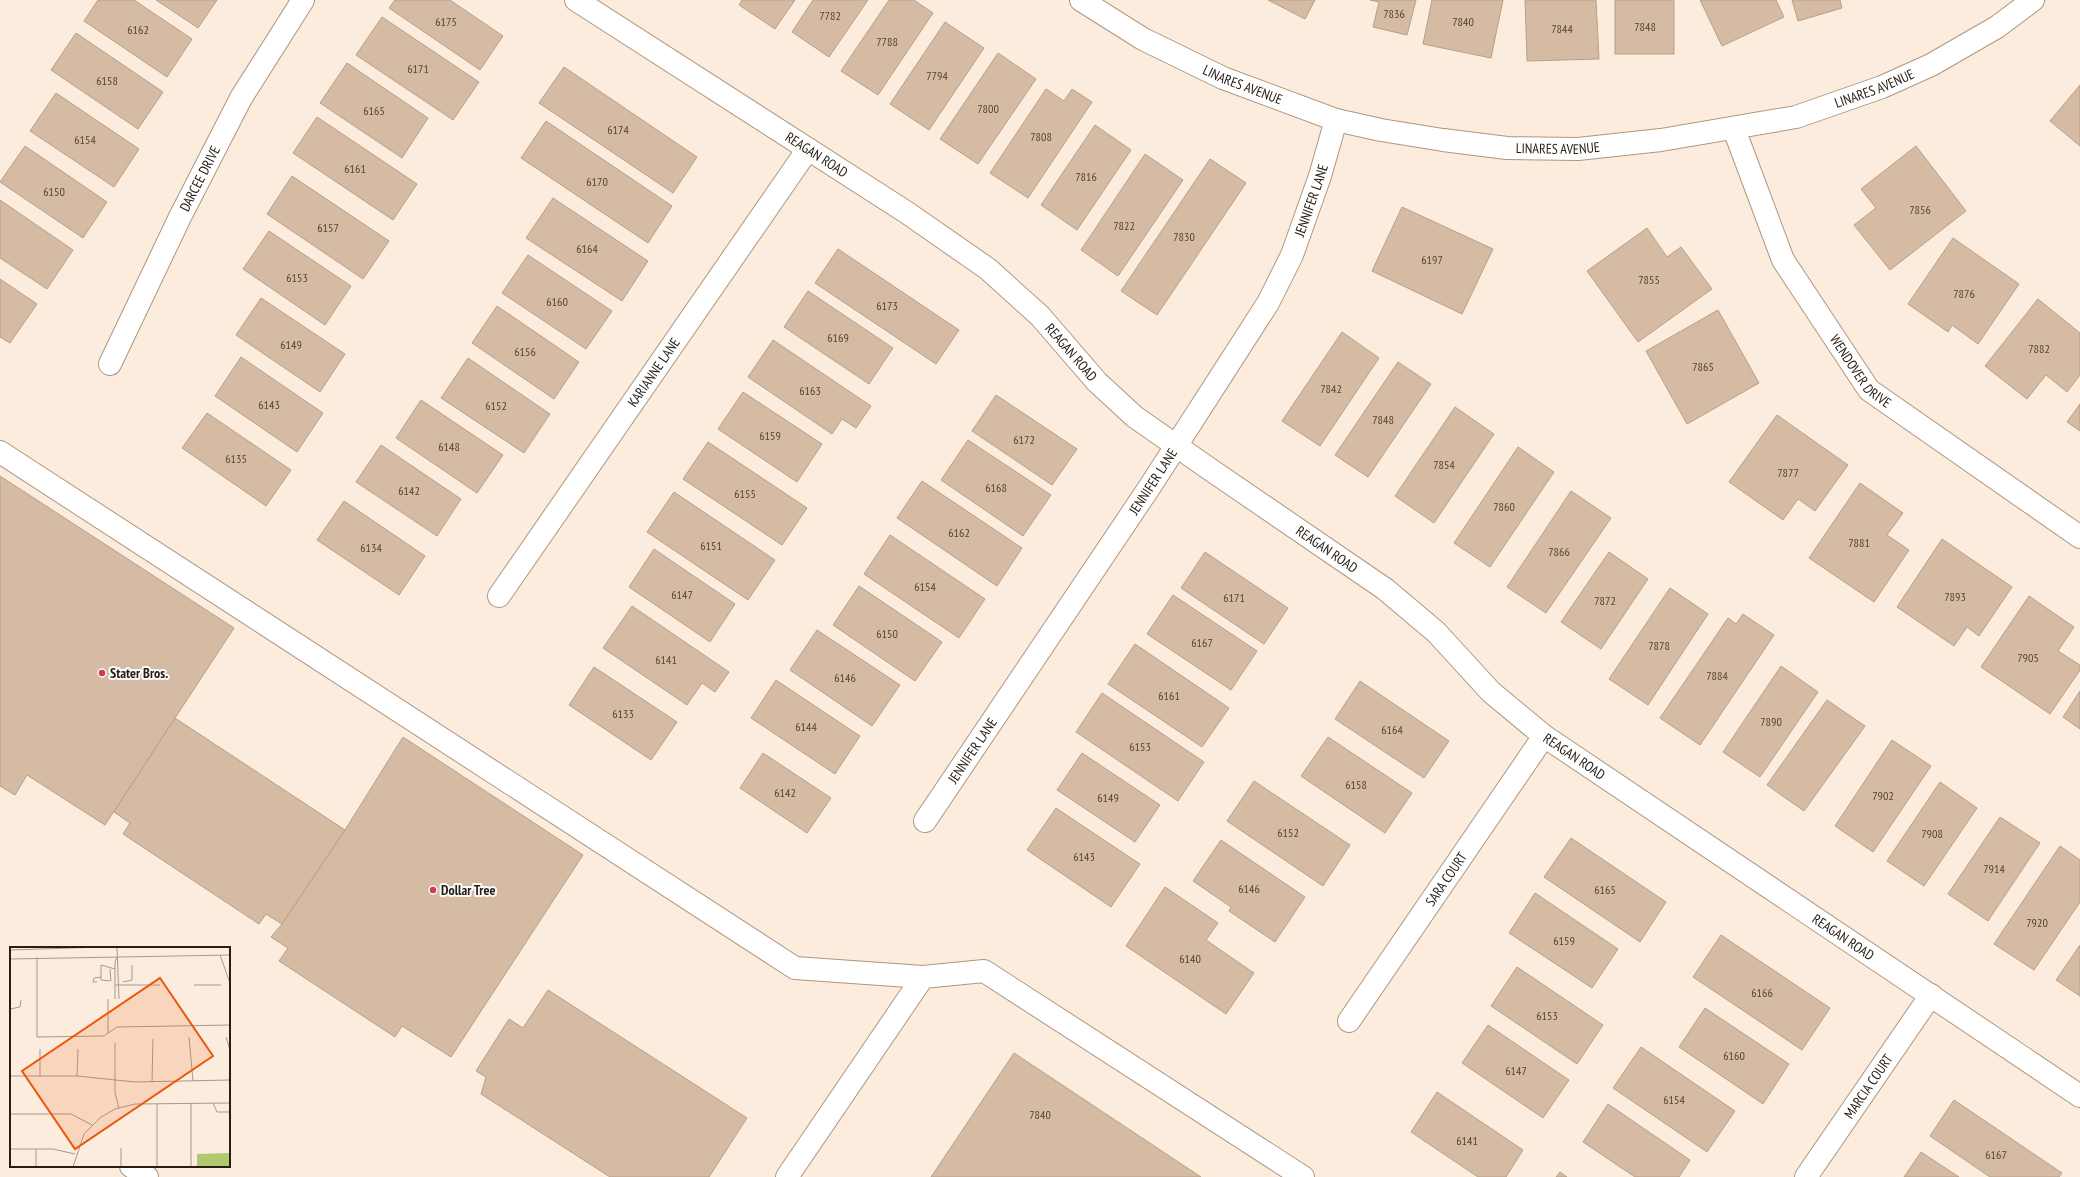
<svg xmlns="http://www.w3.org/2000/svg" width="2080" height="1177" font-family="'PT Sans Narrow',sans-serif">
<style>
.building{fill:#d5bba3;stroke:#b99f88}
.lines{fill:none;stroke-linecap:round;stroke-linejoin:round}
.minor-casing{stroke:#b0967f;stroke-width:24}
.minor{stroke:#fff;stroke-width:22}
.poi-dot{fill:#cd3d51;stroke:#fcfcfc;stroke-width:1.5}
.labels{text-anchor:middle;stroke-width:4;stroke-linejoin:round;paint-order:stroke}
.number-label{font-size:12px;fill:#524438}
.street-label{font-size:14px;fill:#261d14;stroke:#fcfcfc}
.poi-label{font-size:14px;font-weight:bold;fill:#261d14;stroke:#fcfcfc;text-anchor:start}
.inset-road{fill:none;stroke:#a6998d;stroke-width:1}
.view{fill:#e8590c;fill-opacity:0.15;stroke:#e8590c;stroke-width:2}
.inset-edge{fill:none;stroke:#261d14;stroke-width:2}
</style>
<rect width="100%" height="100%" fill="#fcecdd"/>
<g class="building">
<polygon points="98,0 134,0 192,39 167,77 84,21"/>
<polygon points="156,0 217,0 198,28"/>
<polygon points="395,0 450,0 503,36 480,70 389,8"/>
<polygon points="742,0 795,0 775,29 739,5"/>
<polygon points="813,0 868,0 829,57 792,32"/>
<polygon points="889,0 914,0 933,13 878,95 841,71"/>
<polygon points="1268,0 1315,0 1305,19"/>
<polygon points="1370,0 1416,0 1407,35 1373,27 1379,2"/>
<polygon points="1432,0 1503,0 1491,58 1423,44"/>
<polygon points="1525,0 1596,0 1599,59 1527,61"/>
<rect x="1615" y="0" width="59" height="54"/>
<polygon points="1700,0 1776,0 1784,17 1722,46"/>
<polygon points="1792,0 1840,0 1842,8 1798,21"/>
<polygon points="382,17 479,82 453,120 356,55"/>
<polygon points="945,22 984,48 929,130 890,104"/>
<polygon points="76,33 163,92 138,129 51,70"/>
<polygon points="998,53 1036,79 978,164 940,139"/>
<polygon points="347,63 428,118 402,158 320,103"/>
<polygon points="564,67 697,157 673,193 539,103"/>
<polygon points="2080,85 2080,146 2050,121"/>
<polygon points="1046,89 1064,101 1072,89 1092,102 1028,198 990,173"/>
<polygon points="56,93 139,149 114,187 30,131"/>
<polygon points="317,117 417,184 393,220 293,153"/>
<polygon points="546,121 672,206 648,243 521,158"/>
<polygon points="1095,125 1131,150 1077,230 1041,205"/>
<polygon points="25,146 107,202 83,238 0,182"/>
<polygon points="1916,146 1966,211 1890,270 1854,225 1876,208 1861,189"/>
<polygon points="1145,154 1183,180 1118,276 1081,250"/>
<polygon points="1210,159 1246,183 1157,315 1121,291"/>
<polygon points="292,176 389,241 363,279 267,214"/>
<polygon points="553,198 648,261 622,301 526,238"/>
<polygon points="0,200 73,250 47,289 0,258"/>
<polygon points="1402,207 1493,249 1462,314 1372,271"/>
<polygon points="1647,228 1667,257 1681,247 1712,289 1638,342 1587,271"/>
<polygon points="269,231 351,286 325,325 243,269"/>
<polygon points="1953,238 2019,284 1978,344 1952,325 1948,332 1908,304"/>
<polygon points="838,249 959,330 936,364 815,283"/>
<polygon points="528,255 612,311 586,349 502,293"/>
<polygon points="0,279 37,304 10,343 0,337"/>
<polygon points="808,291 893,348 869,384 784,327"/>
<polygon points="261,298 345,354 320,392 236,335"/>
<polygon points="2038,299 2080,333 2080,375 2067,392 2046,375 2027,399 1985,366"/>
<polygon points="497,306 579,362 554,399 472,343"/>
<polygon points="1718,310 1759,383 1687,424 1646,351"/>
<polygon points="1342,332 1379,358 1320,446 1282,421"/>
<polygon points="773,340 871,406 856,428 842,419 832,434 748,377"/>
<polygon points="241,357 323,413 297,452 215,396"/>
<polygon points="468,358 550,414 524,453 441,398"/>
<polygon points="1398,362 1431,384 1368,477 1335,455"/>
<polygon points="743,392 822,444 797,482 718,429"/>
<polygon points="996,395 1077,449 1052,485 972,431"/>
<polygon points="421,400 503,455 477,493 396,438"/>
<polygon points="2080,404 2080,431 2067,422"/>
<polygon points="1455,407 1494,434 1434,523 1395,496"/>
<polygon points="207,413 291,470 266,506 182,448"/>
<polygon points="1777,415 1848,465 1815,511 1798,499 1783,520 1729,482"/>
<polygon points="968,440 1051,495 1023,536 941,480"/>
<polygon points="708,442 807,508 782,545 683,479"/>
<polygon points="381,445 461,499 437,536 356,482"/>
<polygon points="1518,447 1554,472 1490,567 1454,543"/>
<polygon points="0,476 234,628 105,825 27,775 15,795 0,786"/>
<polygon points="922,481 1022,548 997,586 897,518"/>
<polygon points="1860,483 1903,513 1887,535 1909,550 1874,602 1809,558"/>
<polygon points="1571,491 1611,518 1546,613 1507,587"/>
<polygon points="674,492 775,560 748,600 647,532"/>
<polygon points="344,501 425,556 399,595 317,540"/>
<polygon points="890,535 985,599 959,638 864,574"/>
<polygon points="1942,539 2012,587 1979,636 1967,627 1954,646 1897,607"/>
<polygon points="654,549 735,604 710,642 629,587"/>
<polygon points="1205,552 1288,608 1264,644 1181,588"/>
<polygon points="1609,552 1648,579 1601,649 1561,622"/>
<polygon points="859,586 942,642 915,681 833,625"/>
<polygon points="1670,588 1708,614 1648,705 1609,679"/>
<polygon points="1173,595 1257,651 1231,690 1147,634"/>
<polygon points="2029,596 2074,627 2058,651 2080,665 2080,670 2050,714 1981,667"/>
<polygon points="632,606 729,672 715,692 702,683 687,705 603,648"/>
<polygon points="1743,614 1774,635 1700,745 1660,718 1728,618 1736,624"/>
<polygon points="817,630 900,685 872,726 790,670"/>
<polygon points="1135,644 1229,708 1202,747 1108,684"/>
<polygon points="1781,666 1818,692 1760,777 1723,752"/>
<polygon points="594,667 677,722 651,760 569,705"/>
<polygon points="776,680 860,736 835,774 751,718"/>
<polygon points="1360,681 1449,741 1424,778 1335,719"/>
<polygon points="2080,691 2080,729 2063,717"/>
<polygon points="1102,693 1204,762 1178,801 1076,732"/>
<polygon points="1827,700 1865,726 1804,811 1767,785"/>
<polygon points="175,718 345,830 282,924 266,914 259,924 123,834 130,823 114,812"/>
<polygon points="403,737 583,855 451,1057 402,1026 395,1037 279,961 288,948 271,937 282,924 345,830"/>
<polygon points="1328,737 1412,793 1385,833 1301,776"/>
<polygon points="1892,740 1931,766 1873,852 1835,826"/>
<polygon points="763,753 831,798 807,833 740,788"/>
<polygon points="1082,753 1160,805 1135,842 1057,790"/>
<polygon points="1254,781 1350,845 1323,886 1227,821"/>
<polygon points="1940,782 1977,808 1924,886 1887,861"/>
<polygon points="1056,808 1140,864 1111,907 1027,850"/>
<polygon points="2000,817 2040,843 1988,921 1948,894"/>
<polygon points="1571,838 1666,902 1640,942 1544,877"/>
<polygon points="1221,840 1305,897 1275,942 1229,911 1231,907 1193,881"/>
<polygon points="2060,846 2080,860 2080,902 2034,970 1994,944"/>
<polygon points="1165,887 1218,923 1206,940 1254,973 1226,1014 1126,946"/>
<polygon points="1535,893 1618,949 1592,988 1509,933"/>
<polygon points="1721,935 1830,1008 1802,1050 1693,977"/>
<polygon points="2080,945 2080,996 2056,980"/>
<polygon points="1517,967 1603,1025 1577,1064 1491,1006"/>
<polygon points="548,990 747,1118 709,1177 610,1177 481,1094 486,1077 476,1071 509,1019 523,1028"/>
<polygon points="1705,1008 1789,1064 1763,1104 1679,1047"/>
<polygon points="1488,1025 1569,1080 1543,1118 1462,1063"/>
<polygon points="1641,1047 1735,1111 1707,1152 1613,1088"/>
<polygon points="1014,1053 1201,1177 931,1177"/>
<polygon points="1437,1092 1523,1150 1506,1177 1478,1177 1411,1132"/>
<polygon points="1954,1100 2062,1173 2059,1177 1990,1177 1930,1136"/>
<polygon points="1608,1104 1690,1160 1679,1177 1635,1177 1583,1142"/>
<polygon points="1921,1152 1959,1177 1904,1177"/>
<polygon points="1560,1172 1567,1177 1556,1177"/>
</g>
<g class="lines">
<g class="minor-casing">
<g id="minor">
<path id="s1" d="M 576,0 L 906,212 L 988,269 L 1040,316 L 1097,382 L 1135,417 L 1211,470 L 1385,589 L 1436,632 L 1491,692 L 1544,736 L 2080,1096"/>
<path id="s2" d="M 1081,0 L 1143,39 L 1223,78 L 1336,120 L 1381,130 L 1443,140 L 1507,148 L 1578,149 L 1661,140 L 1796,117 L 1882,87 L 1931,65 L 1997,27 L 2033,0"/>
<path id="s3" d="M 1734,129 L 1783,260 L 1869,390 L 2080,537"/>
<path id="s4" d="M 110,364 L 180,217 L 241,98 L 303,0"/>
<polyline points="0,452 795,968 923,977"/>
<path id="s5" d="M 499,596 L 808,149"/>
<path id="s6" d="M 925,821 L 1149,488 L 1268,303 L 1292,255 L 1320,176 L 1336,120"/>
<path id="s7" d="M 1349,1021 L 1544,736"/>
<polyline points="131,1166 147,1177"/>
<polyline points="787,1177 923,977 984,971 1303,1177"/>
<path id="s8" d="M 1806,1177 L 1931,995"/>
</g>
</g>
<use href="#minor" class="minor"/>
</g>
<g class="poi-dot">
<circle cx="102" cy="673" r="4"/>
<circle cx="433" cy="890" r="4"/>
</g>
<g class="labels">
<g class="number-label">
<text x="1394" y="18">7836</text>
<text x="830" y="20">7782</text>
<text x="446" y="26">6175</text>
<text x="1463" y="26">7840</text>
<text x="1645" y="31">7848</text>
<text x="1562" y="33">7844</text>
<text x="138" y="34">6162</text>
<text x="887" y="46">7788</text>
<text x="418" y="73">6171</text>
<text x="937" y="80">7794</text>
<text x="107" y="85">6158</text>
<text x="988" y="113">7800</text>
<text x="374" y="115">6165</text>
<text x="618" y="134">6174</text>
<text x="1041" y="141">7808</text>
<text x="85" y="144">6154</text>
<text x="355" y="173">6161</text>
<text x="1086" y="181">7816</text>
<text x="597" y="186">6170</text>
<text x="54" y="196">6150</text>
<text x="1920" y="214">7856</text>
<text x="1124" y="230">7822</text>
<text x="328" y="232">6157</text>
<text x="1184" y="241">7830</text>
<text x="587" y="253">6164</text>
<text x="1432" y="264">6197</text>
<text x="297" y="282">6153</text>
<text x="1649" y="284">7855</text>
<text x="1964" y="298">7876</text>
<text x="557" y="306">6160</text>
<text x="887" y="310">6173</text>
<text x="838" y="342">6169</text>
<text x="291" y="349">6149</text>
<text x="2039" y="353">7882</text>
<text x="525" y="356">6156</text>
<text x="1703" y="371">7865</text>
<text x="1331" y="393">7842</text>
<text x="810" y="395">6163</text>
<text x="269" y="409">6143</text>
<text x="496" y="410">6152</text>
<text x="1383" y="424">7848</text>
<text x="770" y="440">6159</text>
<text x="1024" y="444">6172</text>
<text x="449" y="451">6148</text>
<text x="236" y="463">6135</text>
<text x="1444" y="469">7854</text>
<text x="1788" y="477">7877</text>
<text x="996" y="492">6168</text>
<text x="409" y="495">6142</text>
<text x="745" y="498">6155</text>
<text x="1504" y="511">7860</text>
<text x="959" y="537">6162</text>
<text x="1859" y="547">7881</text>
<text x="711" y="550">6151</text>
<text x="371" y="552">6134</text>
<text x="1559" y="556">7866</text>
<text x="925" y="591">6154</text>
<text x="682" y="599">6147</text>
<text x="1955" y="601">7893</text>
<text x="1234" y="602">6171</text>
<text x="1605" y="605">7872</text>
<text x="887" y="638">6150</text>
<text x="1202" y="647">6167</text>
<text x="1659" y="650">7878</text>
<text x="2028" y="662">7905</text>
<text x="666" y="664">6141</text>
<text x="1717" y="680">7884</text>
<text x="845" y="682">6146</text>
<text x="1169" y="700">6161</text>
<text x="623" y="718">6133</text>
<text x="1771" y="726">7890</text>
<text x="806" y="731">6144</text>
<text x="1392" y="734">6164</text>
<text x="1140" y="751">6153</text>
<text x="1356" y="789">6158</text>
<text x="785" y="797">6142</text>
<text x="1883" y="800">7902</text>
<text x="1108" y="802">6149</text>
<text x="1288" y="837">6152</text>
<text x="1932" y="838">7908</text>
<text x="1084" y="861">6143</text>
<text x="1994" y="873">7914</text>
<text x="1249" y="893">6146</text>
<text x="1605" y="894">6165</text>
<text x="2037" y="927">7920</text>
<text x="1564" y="945">6159</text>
<text x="1190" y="963">6140</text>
<text x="1762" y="997">6166</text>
<text x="1547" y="1020">6153</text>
<text x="1734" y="1060">6160</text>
<text x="1516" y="1075">6147</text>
<text x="1674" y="1104">6154</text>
<text x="1040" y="1119">7840</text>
<text x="1467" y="1145">6141</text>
<text x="1996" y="1159">6167</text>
</g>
<g class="street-label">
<text dy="5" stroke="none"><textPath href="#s2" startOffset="183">LINARES AVENUE</textPath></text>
<text dy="5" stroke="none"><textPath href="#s2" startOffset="831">LINARES AVENUE</textPath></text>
<text dy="5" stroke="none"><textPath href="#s2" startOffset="507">LINARES AVENUE</textPath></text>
<text dy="5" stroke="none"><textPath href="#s1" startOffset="286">REAGAN ROAD</textPath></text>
<text dy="5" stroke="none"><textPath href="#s4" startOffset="206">DARCEE DRIVE</textPath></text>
<text dy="5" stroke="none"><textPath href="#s6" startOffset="733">JENNIFER LANE</textPath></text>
<text dy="5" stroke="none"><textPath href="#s1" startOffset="610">REAGAN ROAD</textPath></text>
<text dy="5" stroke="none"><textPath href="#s3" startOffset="276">WENDOVER DRIVE</textPath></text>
<text dy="5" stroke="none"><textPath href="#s5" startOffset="272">KARIANNE LANE</textPath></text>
<text dy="5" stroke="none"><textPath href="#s6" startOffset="409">JENNIFER LANE</textPath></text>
<text dy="5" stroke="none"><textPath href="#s1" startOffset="934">REAGAN ROAD</textPath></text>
<text dy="5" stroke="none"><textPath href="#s6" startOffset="85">JENNIFER LANE</textPath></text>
<text dy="5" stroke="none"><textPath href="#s1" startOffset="1258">REAGAN ROAD</textPath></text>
<text dy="5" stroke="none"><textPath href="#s7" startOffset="172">SARA COURT</textPath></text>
<text dy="5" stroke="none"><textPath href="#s1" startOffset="1582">REAGAN ROAD</textPath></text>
<text dy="5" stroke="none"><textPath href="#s8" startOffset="110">MARCIA COURT</textPath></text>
</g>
<g class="poi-label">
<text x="110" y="678">Stater Bros.</text>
<text x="441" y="895">Dollar Tree</text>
</g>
</g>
<g transform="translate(10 947)">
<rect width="220" height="220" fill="#fcecdd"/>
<path d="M 220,206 L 220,220 L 187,220 L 187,207 Z" fill="#b0c870"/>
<path class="inset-road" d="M 107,0 L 109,52M 110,0 L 138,0M 0,3 L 93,0M 210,8 L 220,36M 27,10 L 27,90 L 94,89 L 98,86 L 98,52M 0,12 L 220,8M 100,22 L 101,34M 100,34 L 91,33 L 91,18 L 105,22M 87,35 L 83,35 L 84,31 L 91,30M 113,35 L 122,33 L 122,18M 105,38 L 150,38M 184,38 L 211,38M 105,52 L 105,15 L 107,10M 0,62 L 10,60 L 11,53M 98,86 L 107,80 L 220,78M 179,90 L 183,134M 216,90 L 220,103M 105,96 L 105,146 L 109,161M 0,129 L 67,129 L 125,135 L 220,133M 30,129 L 30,102M 67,129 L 68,102M 142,135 L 143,92M 181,156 L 181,220M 203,156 L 207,165 L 220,165M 147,157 L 147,220M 0,167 L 61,167 L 82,178M 0,202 L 43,202 L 65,207M 26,202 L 26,220M 63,220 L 74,187 L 91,170 L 105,162 L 125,157 L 220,156M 111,220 L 111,201"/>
<path class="view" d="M 150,31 L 203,109 L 65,202 L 12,124 Z"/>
<rect width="220" height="220" class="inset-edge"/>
</g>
</svg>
